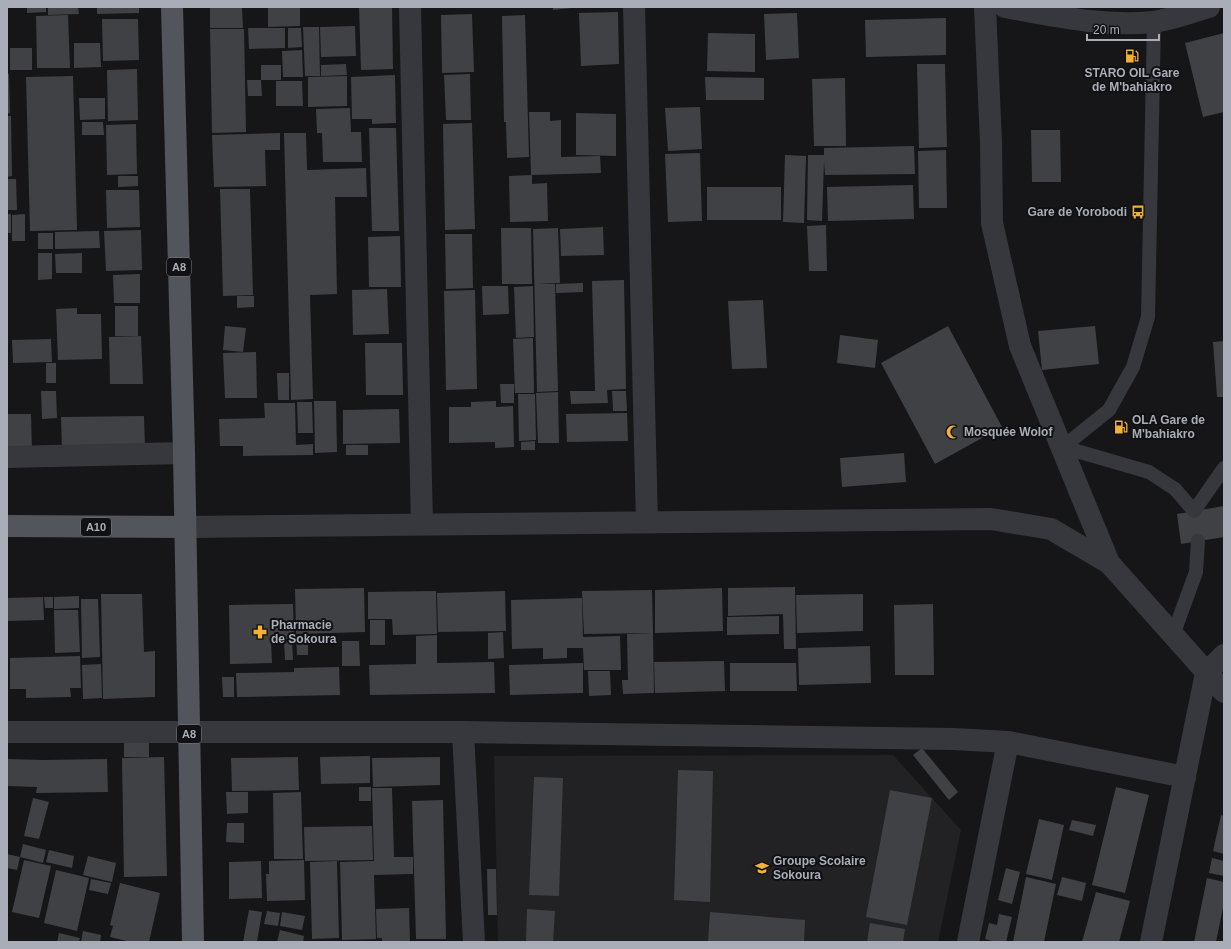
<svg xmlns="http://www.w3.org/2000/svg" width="1231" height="949" font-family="Arial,sans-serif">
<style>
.built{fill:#222225}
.building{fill:#404145}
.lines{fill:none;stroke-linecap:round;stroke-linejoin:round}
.service{stroke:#37383d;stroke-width:14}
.minor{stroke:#37383d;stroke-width:22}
.tertiary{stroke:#37383d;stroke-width:22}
.primary{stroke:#53555c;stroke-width:22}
.labels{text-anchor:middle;stroke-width:4;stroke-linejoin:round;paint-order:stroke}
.shield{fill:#111113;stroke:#7b7e86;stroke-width:1}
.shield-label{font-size:11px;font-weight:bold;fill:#a8adb8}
.poi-label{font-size:12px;font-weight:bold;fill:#a8adb8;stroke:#111113;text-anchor:start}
</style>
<rect width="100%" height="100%" fill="#161618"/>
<polygon class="built" points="893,755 961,830 938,942 498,942 494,756"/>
<g class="building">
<polygon points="27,7 46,7 46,12 27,13"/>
<polygon points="48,7 78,7 79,14 48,15"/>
<polygon points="97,7 139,7 139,13 97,14"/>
<polygon points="210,7 242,7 243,28 210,28"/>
<polygon points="268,7 300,7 300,26 268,27"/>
<polygon points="359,7 392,7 393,69 361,70"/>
<polygon points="553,7 572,7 572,8 553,10"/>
<polygon points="618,12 619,64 581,66 579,13"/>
<polygon points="797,13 799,58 766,60 764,14"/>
<polygon points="472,14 474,72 442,73 441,15"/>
<polygon points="68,15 70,68 37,68 36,16"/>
<polygon points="525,15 529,157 507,158 506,122 504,122 502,16"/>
<polygon points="946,18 946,55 866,57 865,20"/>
<polygon points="102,19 138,19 139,60 103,61"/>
<polygon points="355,26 356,56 321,57 320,27"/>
<polygon points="303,27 319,27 320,76 305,76"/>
<polygon points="248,28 285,28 285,48 249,49"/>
<polygon points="288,28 301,28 302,47 288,48"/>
<polygon points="210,29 244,29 246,132 212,133"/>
<polygon points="708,33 755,34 755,72 707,71"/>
<polygon points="1224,33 1224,112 1203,117 1185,43"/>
<polygon points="74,43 100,43 101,67 74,68"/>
<rect x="10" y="48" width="22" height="22"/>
<polygon points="302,50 303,77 283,77 282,51"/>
<polygon points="346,64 347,75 321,76 321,65"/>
<polygon points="917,64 945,64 947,147 919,148"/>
<rect x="261" y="65" width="20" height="15"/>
<polygon points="137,69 138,120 108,121 107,70"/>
<polygon points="7,74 9,74 10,113 7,114"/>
<polygon points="470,74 471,120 446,120 444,75"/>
<polygon points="395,75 396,123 372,124 372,119 352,119 351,77"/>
<polygon points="73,76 77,230 30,231 26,77"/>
<polygon points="347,76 347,106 308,107 308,77"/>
<polygon points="705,77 764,78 764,100 706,100"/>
<polygon points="845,78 846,146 814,146 812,79"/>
<polygon points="247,80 261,80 262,96 248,96"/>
<polygon points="276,81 302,81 303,106 276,106"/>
<polygon points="79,98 105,98 105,119 80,120"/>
<polygon points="700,107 702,149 668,151 665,108"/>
<polygon points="350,108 351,132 361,132 362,162 323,162 322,133 317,133 316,109"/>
<polygon points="529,112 550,112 550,121 561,120 561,157 600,156 601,173 531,175"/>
<polygon points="576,113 616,114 616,156 576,155"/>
<polygon points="7,116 11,116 12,176 7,177"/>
<polygon points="82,122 103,122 104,135 82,135"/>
<polygon points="472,123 475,229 445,230 443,124"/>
<polygon points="136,124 137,174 107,175 106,125"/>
<polygon points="369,128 396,128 399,231 372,231"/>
<polygon points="1031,130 1060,130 1061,182 1032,182"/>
<polygon points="280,133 280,150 265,150 266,186 214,187 212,135"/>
<polygon points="284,133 306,133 307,170 366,168 367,197 335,197 337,294 310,295 313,399 291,400"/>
<polygon points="914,146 915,174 825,175 824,161 822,221 807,220 808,155 824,155 824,148"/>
<polygon points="946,150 947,208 919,208 918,151"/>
<polygon points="700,153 702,221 668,222 665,154"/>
<polygon points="785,155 806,156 804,223 783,222"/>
<polygon points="532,175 532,184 547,183 548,221 510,222 509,176"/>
<polygon points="118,176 138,176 138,186 118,187"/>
<polygon points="7,179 16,179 17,210 7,210"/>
<polygon points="913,185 914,219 828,221 827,187"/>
<rect x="707" y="187" width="74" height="33"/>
<polygon points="220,189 250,189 253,295 223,296"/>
<polygon points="106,190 139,190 140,227 107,228"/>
<rect x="7" y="214" width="4" height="19"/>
<polygon points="25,214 25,241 12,241 12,215"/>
<polygon points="826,225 827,271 809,271 807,226"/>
<polygon points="603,227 604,255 561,256 560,229"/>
<polygon points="501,228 531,228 532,284 502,284"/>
<polygon points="558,228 560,283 537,284 555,284 558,391 537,392 533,229"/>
<polygon points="141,230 142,270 106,271 104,231"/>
<polygon points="99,231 100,248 55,249 55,232"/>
<rect x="38" y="233" width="15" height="16"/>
<polygon points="445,234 472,234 473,288 446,289"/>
<polygon points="400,236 401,287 369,287 368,237"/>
<polygon points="38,253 52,253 52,279 38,280"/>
<polygon points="82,253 82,273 56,273 55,254"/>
<polygon points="140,274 140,303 114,303 113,275"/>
<polygon points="624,280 626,389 607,390 608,403 571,404 570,391 595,391 592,281"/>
<polygon points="583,283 583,292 556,293 556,284"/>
<polygon points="482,286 508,286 509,314 483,315"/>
<polygon points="533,286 534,337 516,338 514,287"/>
<polygon points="387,289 389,334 353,335 352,290"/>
<polygon points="475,290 477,389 446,390 444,291"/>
<polygon points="237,296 254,296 254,307 237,308"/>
<polygon points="763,300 767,368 732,369 728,301"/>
<rect x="115" y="306" width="23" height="30"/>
<polygon points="77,308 77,314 101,314 102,359 58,360 56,309"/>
<polygon points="225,326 246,328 243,352 223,350"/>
<polygon points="948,326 1002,427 935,464 881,363"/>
<polygon points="1095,326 1099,364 1042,370 1038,331"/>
<polygon points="840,335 878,340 875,368 837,363"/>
<polygon points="141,336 143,384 110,384 109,337"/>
<polygon points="533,338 534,393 515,393 513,339"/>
<polygon points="51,339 52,362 13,363 12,340"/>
<polygon points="1224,341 1224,397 1217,397 1213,342"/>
<polygon points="365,343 402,343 403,395 366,395"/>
<polygon points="256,352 257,398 225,398 223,353"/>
<rect x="46" y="363" width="10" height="20"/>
<polygon points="277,373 289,373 289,400 278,400"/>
<polygon points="500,384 514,384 514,403 501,403"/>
<polygon points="41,391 56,391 57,418 42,419"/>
<polygon points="612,391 626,391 627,411 613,411"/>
<polygon points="558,392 559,443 538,443 536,393"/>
<polygon points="518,394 535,394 536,440 519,441"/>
<polygon points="314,401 336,401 337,452 315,453"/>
<polygon points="496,401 496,407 513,406 514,447 495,448 495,442 449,443 449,407 471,407 471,402"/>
<polygon points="297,402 312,402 313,433 298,433"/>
<polygon points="264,403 295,403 296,445 313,444 313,455 243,456 243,446 220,446 219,419 265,418"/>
<polygon points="399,409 400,443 343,444 343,410"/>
<polygon points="627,413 628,441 567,442 566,414"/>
<polygon points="7,414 31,414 32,451 7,452"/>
<polygon points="144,416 145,449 62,451 61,417"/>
<polygon points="535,441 535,450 521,450 521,442"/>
<rect x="346" y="445" width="22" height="10"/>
<polygon points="904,453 906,482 842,487 840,458"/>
<polygon points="1224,506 1224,537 1181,544 1177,514"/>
<polygon points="795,587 796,649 784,649 783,614 728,616 728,588"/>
<polygon points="364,588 365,632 296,634 295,589"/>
<polygon points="722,588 723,631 655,633 655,590"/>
<polygon points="652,590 653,633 584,634 582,591"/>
<polygon points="436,591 437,634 393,635 392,619 368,619 368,592"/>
<polygon points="505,591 506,631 438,632 437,593"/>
<polygon points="101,594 142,594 144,652 155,651 155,697 103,699"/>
<polygon points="863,594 863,631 797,633 796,595"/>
<polygon points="79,596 79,608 54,609 54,597"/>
<polygon points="43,597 44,620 7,621 7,598"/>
<polygon points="44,597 53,597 53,608 45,608"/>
<polygon points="582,598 583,637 620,636 621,670 584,670 583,648 567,648 567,658 543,659 543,648 512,649 511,600"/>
<polygon points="81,599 98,599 100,657 82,658"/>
<polygon points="293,604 294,639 271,640 272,663 230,664 229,605"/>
<polygon points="933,604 934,675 895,675 894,605"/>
<polygon points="54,610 78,610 80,652 55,653"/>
<polygon points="779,616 779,634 727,635 727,617"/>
<rect x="370" y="620" width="15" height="25"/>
<polygon points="503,632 504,658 488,659 488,633"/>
<polygon points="653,633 654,693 623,694 622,680 628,680 627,634"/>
<polygon points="296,635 308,635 308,655 297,655"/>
<polygon points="437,635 437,663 494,662 495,693 370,695 369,665 416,664 416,636"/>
<polygon points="284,641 292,641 293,660 285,660"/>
<polygon points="342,641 359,641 360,666 342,666"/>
<polygon points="870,646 871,683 799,685 798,648"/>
<polygon points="80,656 81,688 70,688 71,697 26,698 26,689 10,689 10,658"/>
<polygon points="724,661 725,691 655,693 654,662"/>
<polygon points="583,663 583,693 510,695 509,665"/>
<polygon points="730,663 796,663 797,691 730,691"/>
<polygon points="101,664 102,698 83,699 82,665"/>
<polygon points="339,667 340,695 237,697 236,673 294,672 294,668"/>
<polygon points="588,671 610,671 611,695 589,696"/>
<polygon points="222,677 234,677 234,697 223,697"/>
<rect x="124" y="740" width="25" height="17"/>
<polygon points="922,748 958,792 949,800 913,755"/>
<polygon points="370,756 370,783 321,784 320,757"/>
<polygon points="164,757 167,876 124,877 122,758"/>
<polygon points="298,757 299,790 232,791 231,758"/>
<polygon points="440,757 440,785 373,787 372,758"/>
<polygon points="7,759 43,760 107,759 108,792 36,793 37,787 7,786"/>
<polygon points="678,770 713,771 710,902 674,900"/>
<polygon points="534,777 563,778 559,896 529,895"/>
<rect x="359" y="787" width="12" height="14"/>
<polygon points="1116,787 1149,795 1125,893 1092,885"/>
<polygon points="372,788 392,788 394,857 413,857 413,874 374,875 376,939 342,940 340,862 374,861"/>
<polygon points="890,790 932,798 907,925 866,917"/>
<polygon points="226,792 248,792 248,813 227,814"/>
<polygon points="301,792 303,859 274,859 273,793"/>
<polygon points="33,798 49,802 39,839 24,836"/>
<polygon points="443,800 446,939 416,939 412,801"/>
<polygon points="1221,815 1224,816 1224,854 1213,851"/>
<polygon points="1039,819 1064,825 1052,880 1026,874"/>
<polygon points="1072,820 1096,825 1093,836 1069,830"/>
<polygon points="227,823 244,823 244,843 226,842"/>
<polygon points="372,826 373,860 305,861 304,827"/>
<polygon points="23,844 46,850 43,863 20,857"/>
<polygon points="49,850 74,856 72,868 46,862"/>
<polygon points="7,854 20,857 17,870 7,868"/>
<polygon points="88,856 116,863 112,882 83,875"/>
<polygon points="1212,858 1224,861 1224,876 1209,873"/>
<polygon points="24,860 51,866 39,918 12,912"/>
<polygon points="304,860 305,900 267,901 266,874 269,874 269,861"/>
<polygon points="261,861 262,898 229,899 229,862"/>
<polygon points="337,861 339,938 312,939 310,862"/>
<polygon points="1006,868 1020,872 1012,904 998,900"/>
<polygon points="487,869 496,869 497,915 488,915"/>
<polygon points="56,870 89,878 77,931 44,923"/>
<polygon points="1026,877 1056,884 1044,942 1013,942"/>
<polygon points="1062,877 1086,883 1082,901 1057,895"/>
<polygon points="1207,878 1224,882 1224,903 1216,942 1194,942"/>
<polygon points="91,879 111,883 108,894 89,890"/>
<polygon points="120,883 160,893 149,942 131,942 110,937 113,926 110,925"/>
<polygon points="1096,892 1130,901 1119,942 1082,942"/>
<polygon points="409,908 410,942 382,942 382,938 377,938 376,909"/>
<polygon points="527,909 555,911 553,942 526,942"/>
<polygon points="249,910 262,912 257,942 243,942"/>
<polygon points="267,911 280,913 278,926 264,924"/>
<polygon points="282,912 305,916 302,930 280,926"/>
<polygon points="710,912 805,920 804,942 708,942"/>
<polygon points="999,914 1012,917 1006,942 995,942 985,939 989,923 997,925"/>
<polygon points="870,923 905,929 903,942 867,942"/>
<polygon points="280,930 304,936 303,942 277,942"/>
<polygon points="83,931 101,935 100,942 81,942"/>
<polygon points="59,933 80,938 79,942 57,942"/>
</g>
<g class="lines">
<g class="service">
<polyline points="1063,447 1109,410 1133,367 1148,317 1154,22"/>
<polyline points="1063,447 1149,472 1175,489 1194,511 1224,468"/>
<polyline points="1173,635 1196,572 1198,541"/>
</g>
<g class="minor">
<polyline points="410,7 422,524"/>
<polyline points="634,7 647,522"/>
<polyline points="985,7 991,142 992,223 1020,346 1109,563"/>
<path d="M 1005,7 C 1054,16 1103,27 1153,22 C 1170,20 1192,12 1209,7"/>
<polyline points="7,457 184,453"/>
<polyline points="7,732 463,732 953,739 1008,742 1185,777"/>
<polyline points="463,732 474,942"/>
<polyline points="968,942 1008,742"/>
<polyline points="1151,942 1206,673"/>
</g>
<g class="tertiary">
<polyline points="185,527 991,519 1051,529 1109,563 1224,692"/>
<polyline points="1206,673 1224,655"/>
</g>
<g class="primary">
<polyline points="172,7 184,453 193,942"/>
<polyline points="7,526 185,527"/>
</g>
</g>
<defs>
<g id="fuel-bare" transform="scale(1.08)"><path d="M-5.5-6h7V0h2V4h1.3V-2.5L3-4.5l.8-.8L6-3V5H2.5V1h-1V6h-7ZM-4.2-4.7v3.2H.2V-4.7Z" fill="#f2b134" stroke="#111113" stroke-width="2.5" paint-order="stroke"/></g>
<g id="bus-bare" transform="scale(1.08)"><path d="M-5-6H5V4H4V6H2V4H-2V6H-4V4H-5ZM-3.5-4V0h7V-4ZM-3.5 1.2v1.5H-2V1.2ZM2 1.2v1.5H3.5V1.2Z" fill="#f2b134" stroke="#111113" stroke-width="2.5" paint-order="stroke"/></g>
<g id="mosque-bare" transform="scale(1.08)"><path d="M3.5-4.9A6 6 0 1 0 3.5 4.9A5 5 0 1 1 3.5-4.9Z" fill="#f2b134" stroke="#111113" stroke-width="2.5" paint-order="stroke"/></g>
<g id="pharmacy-bare" transform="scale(1.08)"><path d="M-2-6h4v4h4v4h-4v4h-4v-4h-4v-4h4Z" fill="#f2b134" stroke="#111113" stroke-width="2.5" paint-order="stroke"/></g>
<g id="school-bare" transform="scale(1.08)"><path d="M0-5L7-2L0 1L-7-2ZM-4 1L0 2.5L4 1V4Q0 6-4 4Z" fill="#f2b134" stroke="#111113" stroke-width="2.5" paint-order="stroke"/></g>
</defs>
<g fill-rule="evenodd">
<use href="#fuel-bare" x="1132" y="56"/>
<use href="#bus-bare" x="1138" y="212"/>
<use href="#fuel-bare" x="1121" y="427"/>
<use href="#mosque-bare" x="953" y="432"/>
<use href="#pharmacy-bare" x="260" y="632"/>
<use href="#school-bare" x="762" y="868"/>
</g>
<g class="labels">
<g class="shield">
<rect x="167" y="258" width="24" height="18" rx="3"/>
<rect x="81" y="518" width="30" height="18" rx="3"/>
<rect x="177" y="725" width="24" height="18" rx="3"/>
</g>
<g class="shield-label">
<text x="179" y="271">A8</text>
<text x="96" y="531">A10</text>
<text x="189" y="738">A8</text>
</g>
<g class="poi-label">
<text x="1132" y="77" text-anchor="middle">STARO OIL Gare<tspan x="1132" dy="14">de M'bahiakro</tspan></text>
<text x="1127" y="216" text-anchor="end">Gare de Yorobodi</text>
<text x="1132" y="424">OLA Gare de<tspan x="1132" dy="14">M'bahiakro</tspan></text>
<text x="964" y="436">Mosquée Wolof</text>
<text x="271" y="629">Pharmacie<tspan x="271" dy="14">de Sokoura</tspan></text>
<text x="773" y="865">Groupe Scolaire<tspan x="773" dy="14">Sokoura</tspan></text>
</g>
</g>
<rect width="1231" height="949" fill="none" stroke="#a8adb8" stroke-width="16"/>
<path d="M1087 34v6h72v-6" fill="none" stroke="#a8adb8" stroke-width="2"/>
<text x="1093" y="34" font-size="12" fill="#a8adb8" stroke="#111113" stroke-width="3" paint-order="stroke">20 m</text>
</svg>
